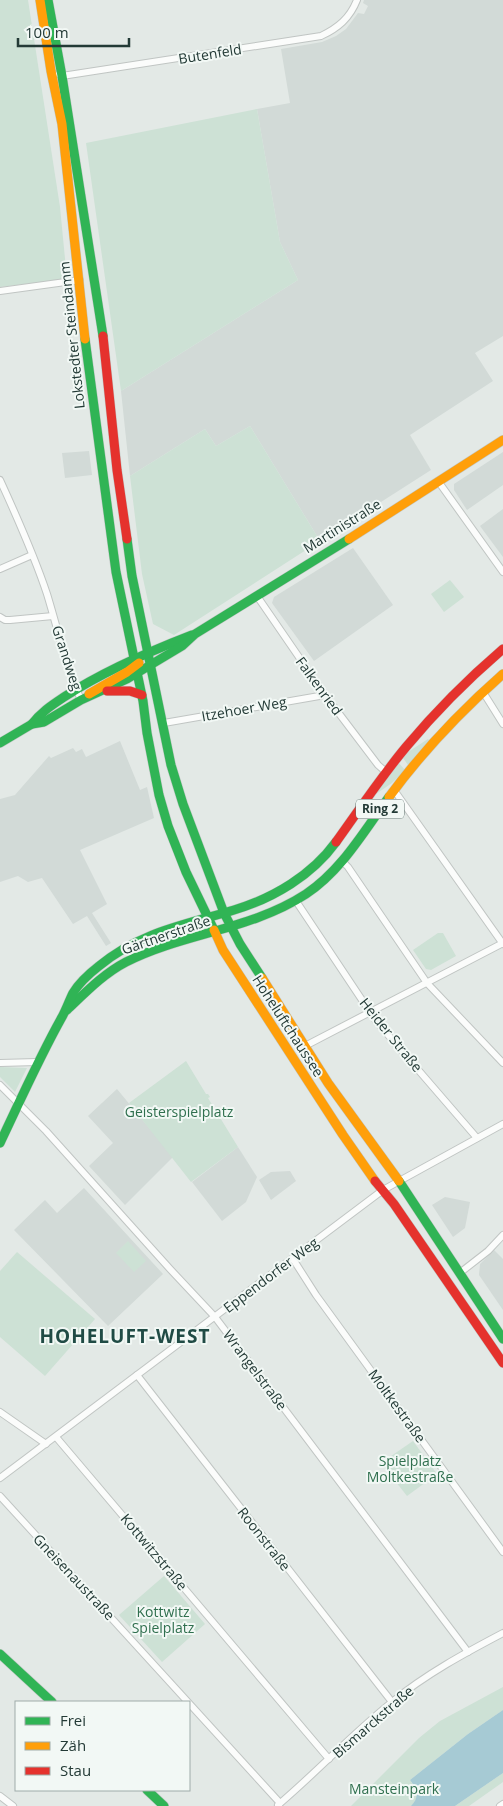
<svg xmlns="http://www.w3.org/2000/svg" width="503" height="1806" font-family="'Open Sans',sans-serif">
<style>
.built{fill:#d2dad7}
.green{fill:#cde1d5}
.water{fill:#a6cad4}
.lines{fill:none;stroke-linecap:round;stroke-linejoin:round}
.street-casing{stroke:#c0c5c3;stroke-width:8}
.fast-casing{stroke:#c0c6c4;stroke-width:10}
.slow-casing{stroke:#c0c6c4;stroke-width:10}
.jam-casing{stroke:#c0c6c4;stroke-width:10}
.street{stroke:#fbfcfb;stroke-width:6}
.fast{stroke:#30b455;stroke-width:9}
.slow{stroke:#ff9f0a;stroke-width:9}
.jam{stroke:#e5322d;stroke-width:9}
.labels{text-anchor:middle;stroke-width:4;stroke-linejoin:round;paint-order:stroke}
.shield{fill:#f2f8f5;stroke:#61736f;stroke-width:1}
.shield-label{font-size:12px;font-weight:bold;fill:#233a36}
.street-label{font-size:14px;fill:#233a36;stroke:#f2f8f5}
.park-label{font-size:14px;fill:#2f6f4e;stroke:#f2f8f5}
.district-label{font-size:19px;font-weight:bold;letter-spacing:1px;fill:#204b45;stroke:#f2f8f5}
</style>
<rect width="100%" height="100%" fill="#e3e9e6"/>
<g class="built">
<polygon points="364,0 503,0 503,336 475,353 493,381 410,435 431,470 320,541 250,426 216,446 205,429 130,476 121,391 298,280 280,242 257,109 290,103 281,49 322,42 336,36 346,29 358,13 364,14 368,6 363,3"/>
<polygon points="89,451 92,475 65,478 62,453"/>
<polygon points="503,452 503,485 467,510 454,490 454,484"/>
<polygon points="503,509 503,557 480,526"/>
<polygon points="353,548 393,605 314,661 272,603 274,597"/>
<polygon points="120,741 140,790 147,787 154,818 80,850 107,904 92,913 111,943 106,946 87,916 73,924 42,878 28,882 18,876 0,882 0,799 15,795 49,756 51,758 73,748 76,752 82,749 86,757"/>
<polygon points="117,1089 173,1157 125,1205 89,1166 113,1143 88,1116"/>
<polygon points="238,1147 257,1177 246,1202 222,1221 192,1182"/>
<polygon points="290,1171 296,1181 271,1200 259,1180 271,1172"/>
<polygon points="84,1188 163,1274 108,1326 14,1230 45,1200 57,1213"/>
<polygon points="445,1197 470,1202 465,1228 453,1237 432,1205"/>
<polygon points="494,1250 503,1259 503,1310 479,1275 480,1264"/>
</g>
<g class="green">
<polygon points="0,0 28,0 60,207 67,279 0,287"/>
<polygon points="257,109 280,242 298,280 121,391 86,143"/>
<polygon points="250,426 320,541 174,635 153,624 142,574 130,476 205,429 216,446"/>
<polygon points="450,580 464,597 444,612 431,594"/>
<polygon points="428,739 430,741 408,765 403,758 408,752"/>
<polygon points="398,762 405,770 392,783 376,794"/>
<polygon points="438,933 443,933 456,956 431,970 426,969 413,950"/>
<polygon points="186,1061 206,1094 208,1094 210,1097 208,1098 238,1147 191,1182 129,1103"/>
<polygon points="0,1067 27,1068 15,1092 0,1077"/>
<polygon points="128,1241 146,1261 134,1272 116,1253"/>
<polygon points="17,1252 95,1319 45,1376 0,1337 0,1271"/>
<polygon points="413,1441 437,1474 407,1496 381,1463"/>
<polygon points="164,1576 205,1624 162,1662 119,1615"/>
<path d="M 503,1687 L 503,1710 L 468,1734 L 410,1780 C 416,1789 421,1797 411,1806 L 351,1806 L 419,1738 L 440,1721 Z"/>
<polygon points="503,1773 503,1782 469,1806 455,1806"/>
</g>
<path class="water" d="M 503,1710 L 503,1773 L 455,1806 L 411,1806 C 420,1797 417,1789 410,1780 L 468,1734 Z"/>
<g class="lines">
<g class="street-casing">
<g id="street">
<path d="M 59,74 L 62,76 L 321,36 C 338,28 350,18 357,0"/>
<polyline points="0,291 80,280"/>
<path d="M 0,480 C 17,517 34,555 47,594 C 58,630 66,666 81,700"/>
<polyline points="438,481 503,572"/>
<polyline points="0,569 32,555"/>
<polyline points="257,596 325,695 378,765 386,772"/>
<polyline points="0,617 5,620 10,620 53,616"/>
<polyline points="483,692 503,724"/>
<polyline points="164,723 325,695"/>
<polyline points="394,790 503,944"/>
<polyline points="342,861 348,867 427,983 503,1063"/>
<polyline points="296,901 376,1021 477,1138"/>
<polyline points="305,1046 503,943"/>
<polyline points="0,1063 37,1062"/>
<polyline points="0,1085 46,1131 170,1269 215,1317 468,1652"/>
<polyline points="293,1259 316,1295 503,1552"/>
<polyline points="461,1272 488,1251 503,1235"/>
<polyline points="137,1375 392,1702"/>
<polyline points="0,1412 46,1444"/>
<polyline points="56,1437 329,1759"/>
<polyline points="0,1478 383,1190 503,1124"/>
<polyline points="0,1496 280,1803"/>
<polyline points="0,1796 13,1806"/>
<path d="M 278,1805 C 317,1772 352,1734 392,1702 C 426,1674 465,1653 503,1633"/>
<polyline points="500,1806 503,1804"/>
</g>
</g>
<g class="fast-casing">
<g id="fast">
<polyline points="48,0 62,76 103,336"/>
<polyline points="85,339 116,572 143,701 147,733 159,795 168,826 186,872 214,930"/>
<polyline points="127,539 132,576 171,765 183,804 224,913 240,944 262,978"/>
<path d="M 32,724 C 41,712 52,705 64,697 C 104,671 148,652 192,635"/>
<polyline points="0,743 32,724 44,722 81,700 127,679 182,646 195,634 349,539"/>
<path d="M 67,1010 C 85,993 103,974 126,962 C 183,933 251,930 306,894 C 342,870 364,831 389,797"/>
<path d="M 0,1143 C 20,1101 39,1058 62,1017 C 66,1010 69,1001 73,993 C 79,983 90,973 99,966 C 140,932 185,925 234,910 C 274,898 312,875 336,842"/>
<polyline points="399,1181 503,1339"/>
<polyline points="0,1654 52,1702"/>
<polyline points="147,1790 164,1806"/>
</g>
</g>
<g class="slow-casing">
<g id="slow">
<polyline points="40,0 51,71 62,124 85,339"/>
<polyline points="349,539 503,440"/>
<polyline points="89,694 127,672 139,663"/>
<path d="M 389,797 C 422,752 461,711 503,674"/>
<polyline points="214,930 223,950 343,1135 375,1181"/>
<polyline points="262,978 328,1083 399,1181"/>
</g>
</g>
<g class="jam-casing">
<g id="jam">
<polyline points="103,336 117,470 127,539"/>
<polyline points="107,691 130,691 142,695"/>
<path d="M 336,842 C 359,810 381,777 406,747 C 436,711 468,679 503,649"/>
<polyline points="375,1181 394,1204 503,1363"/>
</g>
</g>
<use href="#street" class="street"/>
<use href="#fast" class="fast"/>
<use href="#slow" class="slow"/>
<use href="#jam" class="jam"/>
</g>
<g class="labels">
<rect class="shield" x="356" y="799.5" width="48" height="19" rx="4"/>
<g class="shield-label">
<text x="380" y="813">Ring 2</text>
</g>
<g class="street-label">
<text transform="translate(210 54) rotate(-9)" y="5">Butenfeld</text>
<text transform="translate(72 335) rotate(-96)" y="5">Lokstedter Steindamm</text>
<text transform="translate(342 526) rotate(-32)" y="5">Martinistraße</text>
<text transform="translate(67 658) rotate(72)" y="5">Grandweg</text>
<text transform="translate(319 686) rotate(54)" y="5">Falkenried</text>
<text transform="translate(244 709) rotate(-10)" y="5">Itzehoer Weg</text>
<text transform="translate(166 935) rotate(-19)" y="5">Gärtnerstraße</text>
<text transform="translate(288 1026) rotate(57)" y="5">Hoheluftchaussee</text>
<text transform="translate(391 1035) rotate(51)" y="5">Heider Straße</text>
<text transform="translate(271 1275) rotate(-37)" y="5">Eppendorfer Weg</text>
<text transform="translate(255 1370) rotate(53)" y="5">Wrangelstraße</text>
<text transform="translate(397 1406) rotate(54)" y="5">Moltkestraße</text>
<text transform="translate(264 1539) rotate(52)" y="5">Roonstraße</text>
<text transform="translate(154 1552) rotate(50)" y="5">Kottwitzstraße</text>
<text transform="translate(74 1577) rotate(47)" y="5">Gneisenaustraße</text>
<text transform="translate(373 1722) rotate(-41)" y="5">Bismarckstraße</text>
</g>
<g class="park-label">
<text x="179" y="1117">Geisterspielplatz</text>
<text x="410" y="1466">Spielplatz<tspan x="410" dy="16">Moltkestraße</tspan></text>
<text x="163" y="1617">Kottwitz<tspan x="163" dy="16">Spielplatz</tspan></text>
<text x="394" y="1794">Mansteinpark</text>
</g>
<g class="district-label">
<text x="125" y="1343">HOHELUFT-WEST</text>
</g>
</g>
<rect x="15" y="1701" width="175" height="90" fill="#f2f8f5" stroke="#9faca9"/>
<rect x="25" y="1717" width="25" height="8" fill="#30b455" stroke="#9faca9"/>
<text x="60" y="1726" font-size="15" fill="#233a36">Frei</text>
<rect x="25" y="1742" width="25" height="8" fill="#ff9f0a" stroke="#9faca9"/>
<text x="60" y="1751" font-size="15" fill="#233a36">Zäh</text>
<rect x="25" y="1767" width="25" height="8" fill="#e5322d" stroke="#9faca9"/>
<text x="60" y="1776" font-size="15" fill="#233a36">Stau</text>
<path d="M18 38v8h111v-8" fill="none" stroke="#233a36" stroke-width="2.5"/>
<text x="25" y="38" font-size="15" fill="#233a36" stroke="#f2f8f5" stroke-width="4" paint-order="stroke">100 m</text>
</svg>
